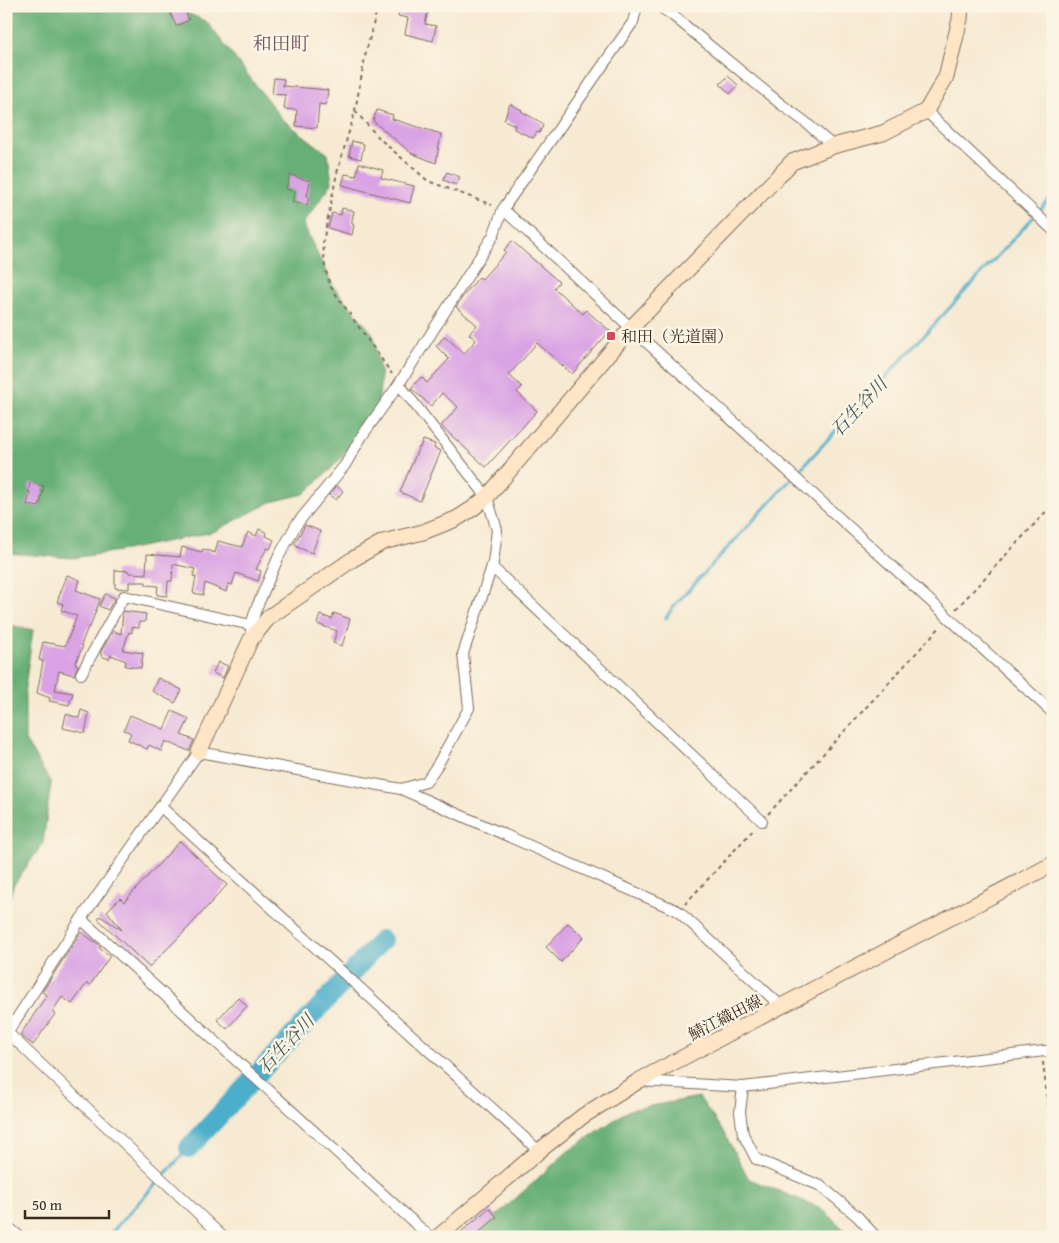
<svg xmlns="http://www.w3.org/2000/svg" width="1059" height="1243" font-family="'Gentium Book Plus','Noto Serif JP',serif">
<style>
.forest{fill:#66af76;stroke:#506c4a}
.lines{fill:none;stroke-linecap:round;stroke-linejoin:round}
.stream{stroke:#4bafcb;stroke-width:3}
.river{stroke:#4bafcb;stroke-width:20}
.building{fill:#d9a2e4}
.street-casing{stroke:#7d6d5d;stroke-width:12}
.secondary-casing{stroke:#7d6d5d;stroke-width:17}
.path{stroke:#7d6d5d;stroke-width:2;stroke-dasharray:4 4;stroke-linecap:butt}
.street{stroke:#fff;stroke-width:10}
.secondary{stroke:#fde5c5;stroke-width:15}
.poi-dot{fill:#d1495b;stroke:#fcf5e5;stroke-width:2}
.labels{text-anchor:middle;stroke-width:5;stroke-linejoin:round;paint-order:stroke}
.poi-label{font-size:16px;fill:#3b2a1e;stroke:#fcf5e5;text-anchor:start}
.street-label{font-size:16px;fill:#3b2a1e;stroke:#fcf5e5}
.water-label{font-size:18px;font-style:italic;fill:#41595b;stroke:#fcf5e5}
.quarter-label{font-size:19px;fill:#725463;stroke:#fcf5e5}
</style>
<rect width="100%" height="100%" fill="#fcf5e5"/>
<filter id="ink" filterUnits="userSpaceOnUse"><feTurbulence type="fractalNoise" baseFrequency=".02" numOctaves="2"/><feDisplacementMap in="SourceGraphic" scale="10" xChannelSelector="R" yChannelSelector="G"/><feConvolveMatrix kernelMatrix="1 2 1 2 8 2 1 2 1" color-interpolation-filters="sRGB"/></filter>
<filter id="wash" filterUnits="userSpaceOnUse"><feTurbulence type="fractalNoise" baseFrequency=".0096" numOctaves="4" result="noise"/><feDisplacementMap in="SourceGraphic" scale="20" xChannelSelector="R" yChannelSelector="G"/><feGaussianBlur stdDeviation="1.12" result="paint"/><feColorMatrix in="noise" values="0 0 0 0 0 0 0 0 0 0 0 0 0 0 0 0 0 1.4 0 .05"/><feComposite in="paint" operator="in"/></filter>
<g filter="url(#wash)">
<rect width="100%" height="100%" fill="#f7ead3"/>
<g class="forest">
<polygon points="6,6 172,6 207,22 282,119 328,154 332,183 303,224 333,286 373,334 381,376 377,418 332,468 304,494 271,502 213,532 126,550 73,558 6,553"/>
<polygon points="6,624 33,630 25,687 25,740 51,783 43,843 13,886 6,911"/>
<polygon points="699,1097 724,1133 749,1179 821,1208 852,1237 473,1237 567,1152 629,1110"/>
</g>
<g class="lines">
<g class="stream">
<polyline points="666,618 673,607 1053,196"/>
<polyline points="107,1237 189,1148"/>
</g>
<polyline class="river" points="189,1148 382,940"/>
</g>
<g id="blocks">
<g class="building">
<polygon points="399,6 429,6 425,24 436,26 433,41 405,34 408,18 398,16"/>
<polygon points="183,7 189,20 176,26 170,12"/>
<polygon points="728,76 738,85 730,94 720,84"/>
<polygon points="274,78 284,79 283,86 328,90 326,105 319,104 317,128 296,126 297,110 284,109 286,95 272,94"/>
<polygon points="510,104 522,110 521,111 542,123 543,126 539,133 537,132 533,138 514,129 515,125 504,120"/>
<polygon points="377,110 393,115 392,119 441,134 436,163 411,153 373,121"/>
<polygon points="352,141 364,144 361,159 349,156"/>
<polygon points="359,163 383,170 381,178 414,186 410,203 342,185 345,174 356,176"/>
<polygon points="447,172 460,177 456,185 443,180"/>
<polygon points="290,175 310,181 307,196 309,197 307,205 292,202 295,191 286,189"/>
<polygon points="342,208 354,211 352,220 352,224 354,225 352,235 328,228 332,213 341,215"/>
<polygon points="512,241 559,282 554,288 583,314 586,310 610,331 572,374 537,343 509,375 522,387 517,392 537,411 486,467 441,426 458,407 442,393 431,406 411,388 421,377 427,383 449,359 436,346 445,336 464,354 476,340 469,334 477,325 456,307 464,295 479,277 482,279 506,252 504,250"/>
<polygon points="423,440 435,444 434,448 441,451 420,501 400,492 419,447 420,448"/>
<polygon points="30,483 44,486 39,507 27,505 30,492 28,492"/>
<polygon points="337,486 343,491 336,500 329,495"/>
<polygon points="305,525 320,531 312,553 297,547 297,545 294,544"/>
<polygon points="259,529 267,533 266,536 274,540 270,549 267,548 256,569 261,571 258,581 236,573 232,585 228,584 226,592 205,583 203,595 193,593 196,577 193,576 195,569 173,564 172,581 168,581 167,596 157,595 158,586 146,585 146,582 129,582 129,589 115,588 115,570 129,571 129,573 146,574 147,554 180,557 182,547 202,552 203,549 215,553 218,541 242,547 248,532 256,536"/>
<polygon points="67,575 80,580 76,590 100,599 90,627 88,627 81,645 83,646 75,664 78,665 74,675 59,671 55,690 73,693 69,705 49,701 50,698 37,693 43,661 39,660 43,642 65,646 77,616 61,610 63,604 57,602"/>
<polygon points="105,594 115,598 108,610 99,606"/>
<polygon points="123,611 146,614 145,622 139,622 139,628 132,627 132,633 129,632 123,650 143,653 141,668 125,666 126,661 111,655 109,659 101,656 101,651 113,631 121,634"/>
<polygon points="334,613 350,619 342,646 333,643 337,631 317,624 320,615 332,619"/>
<polygon points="218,662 228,666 223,678 213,673"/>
<polygon points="158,678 182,690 175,703 152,691"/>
<polygon points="81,710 89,713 85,733 63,728 66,714 79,718"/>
<polygon points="172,711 189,719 181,735 194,740 189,751 165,741 161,751 149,745 147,749 128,740 131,733 124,730 130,715 164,729"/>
<polygon points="180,841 227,885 188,928 149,967 98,919 100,916 122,930 107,911 120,898 124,902"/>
<polygon points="568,923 584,937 561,962 546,947"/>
<polygon points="81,932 98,944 100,946 99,948 110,956 90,985 87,983 72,1004 62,997 52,1012 55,1014 33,1045 20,1035 47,995 42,992"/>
<polygon points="238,997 247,1006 227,1029 217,1020"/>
<polygon points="489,1208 497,1217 474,1237 466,1237 461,1232"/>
</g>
</g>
</g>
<g filter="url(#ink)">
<use href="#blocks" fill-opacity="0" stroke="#7d6d5d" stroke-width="1"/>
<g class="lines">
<g class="street-casing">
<g id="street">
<polyline points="658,6 671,14 782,105 804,121 833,146"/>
<polyline points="926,111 1053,230"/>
<polyline points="503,209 631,328 1053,713"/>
<polyline points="399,384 487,497 497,530 493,563 463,654 469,708 438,764 426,782 401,789"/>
<polyline points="492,567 762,821"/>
<polyline points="251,639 251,625 256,609 278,558 296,525 345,465 362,436 399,384 493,236 503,209 633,22 637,6"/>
<polyline points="81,674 124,596 251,625"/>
<polyline points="161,807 539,1151"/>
<polyline points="81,919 430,1237"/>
<polyline points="8,1033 223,1237"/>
<polyline points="6,1035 81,919 199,752 401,789 678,911 782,1007"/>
<polyline points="641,1081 743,1087 1053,1050"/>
<polyline points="743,1087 740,1112 743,1134 756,1159 821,1186 858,1217 876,1237"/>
<polyline points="6,1225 20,1237"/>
</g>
</g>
<g class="secondary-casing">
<g id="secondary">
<polyline points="199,752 251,639 269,617 353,559 383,542 423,532 456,519 472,509 487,497 631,328 792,162 833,146 883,133 926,111 946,77 960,19 961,6"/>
<polyline points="438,1237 539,1151 583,1116 640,1080 1053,864"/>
</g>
</g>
<g class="path">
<polyline points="378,6 366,52 355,111 337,173 323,242 325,267 330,286 392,374"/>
<polyline points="355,111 381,140 428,181 492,205"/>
<polyline points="956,609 1053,504"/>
<polyline points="768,814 941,626"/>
<polyline points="685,904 755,828"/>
<polyline points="1043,1062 1053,1149"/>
</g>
<use href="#street" class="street"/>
<use href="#secondary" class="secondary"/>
</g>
</g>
<rect class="poi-dot" x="606" y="331" width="10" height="10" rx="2.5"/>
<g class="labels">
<g class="poi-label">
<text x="621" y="342">和田（光道園）</text>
</g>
<g class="street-label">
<text transform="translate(725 1017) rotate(-27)" y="6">鯖江織田線</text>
</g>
<g class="water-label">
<text transform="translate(859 407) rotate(-47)" y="6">石生谷川</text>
<text transform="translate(286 1044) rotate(-47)" y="6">石生谷川</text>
</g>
<g class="quarter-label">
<text x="281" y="50">和田町</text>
</g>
</g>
<rect width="1059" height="1243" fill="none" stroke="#fcf5e5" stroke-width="25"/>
<path d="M25 1210v8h84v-8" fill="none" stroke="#3b2a1e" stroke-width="2.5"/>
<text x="32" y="1210" font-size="15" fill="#3b2a1e" stroke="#fcf5e5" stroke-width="4" paint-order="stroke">50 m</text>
</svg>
